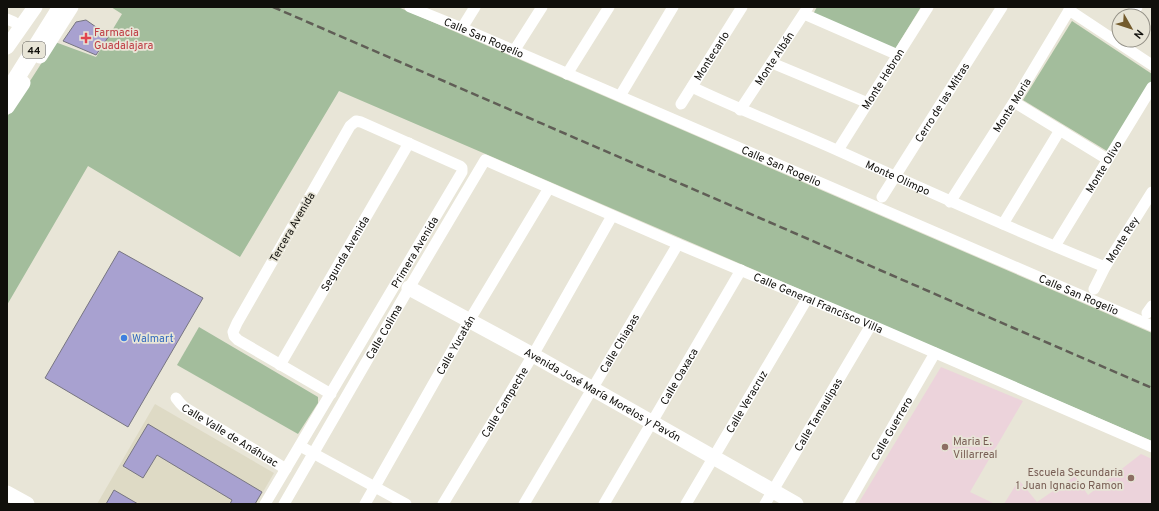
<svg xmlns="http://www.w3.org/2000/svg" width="1159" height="511" font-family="Overpass,sans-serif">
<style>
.built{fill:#dedac5}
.education{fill:#ecd3db}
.green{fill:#a3bd9c}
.building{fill:#a8a1d0;stroke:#777581}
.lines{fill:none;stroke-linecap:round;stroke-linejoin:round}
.street{stroke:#fff;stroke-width:11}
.secondary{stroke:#fff;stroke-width:15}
.primary{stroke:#fff;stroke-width:17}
.rail{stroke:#605e56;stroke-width:2.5;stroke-dasharray:8 4;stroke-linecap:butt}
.health-dot{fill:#e0444e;stroke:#e8e5d7;stroke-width:1.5}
.shop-dot{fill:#3f7fe0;stroke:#e8e5d7;stroke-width:1.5}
.education-dot{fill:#8d6e63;stroke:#e8e5d7;stroke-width:1.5}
.labels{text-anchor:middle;stroke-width:3.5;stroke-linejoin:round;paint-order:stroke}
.shield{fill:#e8e5d7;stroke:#514f48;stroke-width:1}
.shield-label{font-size:10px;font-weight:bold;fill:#100f0b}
.health-label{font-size:11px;fill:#be3a42;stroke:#e8e5d7;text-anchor:start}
.street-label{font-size:11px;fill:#100f0b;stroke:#e8e5d7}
.shop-label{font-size:11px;fill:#366cbe;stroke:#e8e5d7;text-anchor:start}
.education-label{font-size:11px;fill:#785e54;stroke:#e8e5d7;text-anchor:start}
</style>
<rect width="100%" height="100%" fill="#e8e5d7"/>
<polygon class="built" points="155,404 274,473 256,504 97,504"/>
<g class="education">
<polygon points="941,367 1023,401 970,492 995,504 858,504"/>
<polygon points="1141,454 1152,459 1152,504 1004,504 1019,480 1037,502 1075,476 1088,495"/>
</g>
<g class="green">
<polygon points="111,7 398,7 1152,333 1152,441 339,91 240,257 88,166 7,305 7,117 55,42 96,57 122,14"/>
<polygon points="817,7 921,7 895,49 812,16"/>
<polygon points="1072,21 1152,74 1152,83 1107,151 1023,100"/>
<polygon points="199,327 318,397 318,403 298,434 177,365"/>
</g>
<g class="building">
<polygon points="86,20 109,36 96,55 63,41 76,22"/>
<polygon points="119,251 203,298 128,427 45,378"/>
<polygon points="148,424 262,492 255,504 230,504 232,500 157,455 143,478 123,466"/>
<polygon points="114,490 138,504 106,504"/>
</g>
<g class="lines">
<g class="street">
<path id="s1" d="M 410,7 L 462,28 L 1152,326"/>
<polyline points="1069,10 1152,65"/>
<polyline points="804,14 898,55"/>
<polyline points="1131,16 1137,7"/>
<polyline points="7,19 14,22"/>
<polyline points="462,28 475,7"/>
<polyline points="514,51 542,7"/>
<polyline points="772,63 868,103"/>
<polyline points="567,74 609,7"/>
<path id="s2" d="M 692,87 C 740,110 790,129 839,151 C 927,191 1016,231 1105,267"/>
<polyline points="620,96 673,7"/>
<polyline points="1014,102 1107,159"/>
<path id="s3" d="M 681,104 L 742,7"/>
<path id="s4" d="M 740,110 L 808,7"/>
<path id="s5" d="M 838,150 L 928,7"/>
<path id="s6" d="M 882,197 L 1002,7"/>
<path id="s7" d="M 950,202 L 1014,102 L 1071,7"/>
<polyline points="1003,224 1060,130"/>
<path id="s8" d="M 1055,246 L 1152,87"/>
<path id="s9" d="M 1094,289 L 1105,267 L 1152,192"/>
<polyline points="1147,313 1152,306"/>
<path id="s10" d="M 280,365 L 409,143"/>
<path id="s11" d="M 176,398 L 180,403 L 184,407 L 286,469"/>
<polyline points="300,446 406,504"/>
<path id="s12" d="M 265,504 L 462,172 L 462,168 L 460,166 L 361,122 L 356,121 L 350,126 L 237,323 L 233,332 L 234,336 L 238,340 L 331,394"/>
<path id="s13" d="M 284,504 L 409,288 L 485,160 L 678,244 L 871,325 L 1152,447"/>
<path id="s14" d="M 365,504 L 469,321 L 549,188"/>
<path id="s15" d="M 443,504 L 533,355 L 612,216"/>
<path id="s16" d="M 524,504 L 678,244"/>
<path id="s17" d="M 604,504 L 741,270"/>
<path id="s18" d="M 686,504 L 807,299"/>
<path id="s19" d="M 765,504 L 871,325"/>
<path id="s20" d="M 848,504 L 935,353"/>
</g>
<g class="secondary">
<polyline points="7,47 35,7"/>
<polyline points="40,56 71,7"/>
<polyline points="7,107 23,83"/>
<path id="s21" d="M 409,288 L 533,355 L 796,504"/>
<polyline points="7,493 27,504"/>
</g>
<polyline class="primary" points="7,93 61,7"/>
<polyline class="rail" points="273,7 1152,388"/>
</g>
<path class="health-dot" d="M84 32h4v4h4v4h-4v4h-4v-4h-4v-4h4z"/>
<circle class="shop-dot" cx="124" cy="338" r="4"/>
<g class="education-dot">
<circle cx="945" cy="447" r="4"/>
<circle cx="1131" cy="478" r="4"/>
</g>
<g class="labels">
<rect class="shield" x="23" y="42" width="22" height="16" rx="3"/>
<g class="shield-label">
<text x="34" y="54">44</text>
</g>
<g class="health-label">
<text x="94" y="36">Farmacia<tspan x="94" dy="13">Guadalajara</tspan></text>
</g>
<g class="street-label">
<text dy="4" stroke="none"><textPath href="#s1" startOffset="80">Calle San Rogelio</textPath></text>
<text dy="4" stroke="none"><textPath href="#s3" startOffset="57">Montecarlo</textPath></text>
<text dy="4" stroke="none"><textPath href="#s4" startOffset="62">Monte Albán</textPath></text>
<text dy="4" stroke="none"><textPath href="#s5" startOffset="84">Monte Hebron</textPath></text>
<text dy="4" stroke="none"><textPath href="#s6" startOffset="112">Cerro de las Mitras</textPath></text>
<text dy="4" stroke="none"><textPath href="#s7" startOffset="115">Monte Moria</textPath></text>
<text dy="4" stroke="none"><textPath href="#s1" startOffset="404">Calle San Rogelio</textPath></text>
<text dy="4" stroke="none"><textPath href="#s8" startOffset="93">Monte Olivo</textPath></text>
<text dy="4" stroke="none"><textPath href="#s2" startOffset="225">Monte Olimpo</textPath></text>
<text transform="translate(292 227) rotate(-60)" y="4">Tercera Avenida</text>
<text dy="4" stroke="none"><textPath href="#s9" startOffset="57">Monte Rey</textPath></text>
<text dy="4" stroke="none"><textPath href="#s12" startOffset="293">Primera Avenida</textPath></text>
<text dy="4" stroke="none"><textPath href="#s10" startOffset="129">Segunda Avenida</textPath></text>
<text dy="4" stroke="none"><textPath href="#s1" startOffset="728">Calle San Rogelio</textPath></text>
<text dy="4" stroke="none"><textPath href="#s13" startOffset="761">Calle General Francisco Villa</textPath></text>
<text dy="4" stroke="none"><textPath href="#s13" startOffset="199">Calle Colima</textPath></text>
<text dy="4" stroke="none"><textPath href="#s16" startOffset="187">Calle Chiapas</textPath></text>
<text dy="4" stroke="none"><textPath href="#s14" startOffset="183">Calle Yucatán</textPath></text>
<text dy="4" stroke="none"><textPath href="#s17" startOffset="148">Calle Oaxaca</textPath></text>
<text dy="4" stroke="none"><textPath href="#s21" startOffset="221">Avenida José María Morelos y Pavón</textPath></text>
<text dy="4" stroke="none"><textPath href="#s18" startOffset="119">Calle Veracruz</textPath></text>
<text dy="4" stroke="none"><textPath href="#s15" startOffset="119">Calle Campeche</textPath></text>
<text dy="4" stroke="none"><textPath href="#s19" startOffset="104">Calle Tamaulipas</textPath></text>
<text dy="4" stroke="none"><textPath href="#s20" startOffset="87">Calle Guerrero</textPath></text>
<text dy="4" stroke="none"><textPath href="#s11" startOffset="66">Calle Valle de Anáhuac</textPath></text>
</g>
<g class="shop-label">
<text x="132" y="342">Walmart</text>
</g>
<g class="education-label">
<text x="953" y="445">Maria E.<tspan x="953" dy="13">Villarreal</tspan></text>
<text x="1123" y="476" text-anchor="end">Escuela Secundaria<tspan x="1123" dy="13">1 Juan Ignacio Ramon</tspan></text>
</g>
</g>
<rect width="1159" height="511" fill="none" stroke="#100f0b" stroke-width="16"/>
<g transform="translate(1131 28) rotate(129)"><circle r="19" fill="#e8e5d7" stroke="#928f85"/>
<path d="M0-3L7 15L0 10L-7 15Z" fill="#735b2c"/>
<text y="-6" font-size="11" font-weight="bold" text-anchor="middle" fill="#100f0b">N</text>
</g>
</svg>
